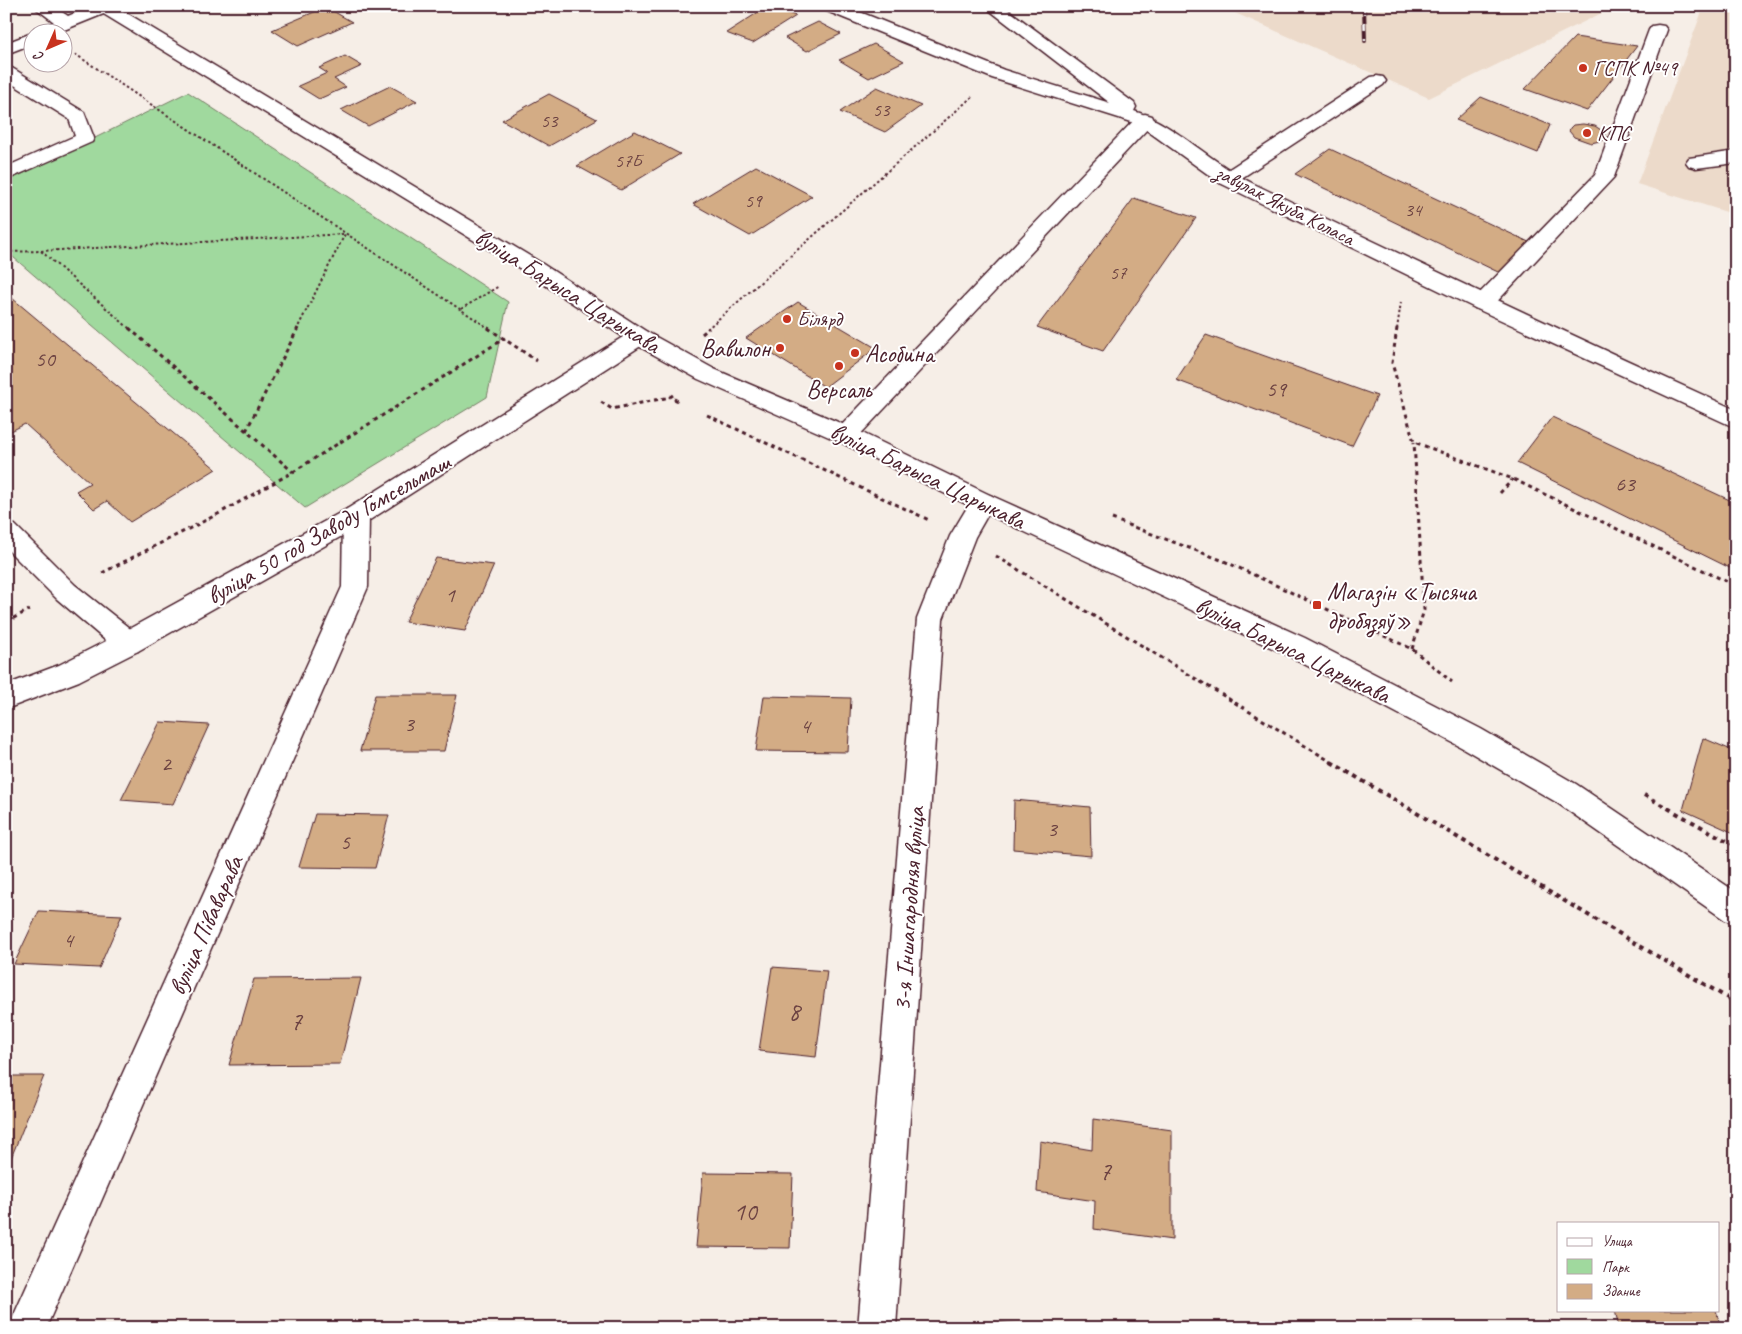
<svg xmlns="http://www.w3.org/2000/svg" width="1742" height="1334" font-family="Caveat,sans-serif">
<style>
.built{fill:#ecdaca}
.green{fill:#a0d99e;stroke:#757c64}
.building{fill:#d3ac85;stroke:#4a1f2b}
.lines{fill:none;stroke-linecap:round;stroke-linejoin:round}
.service-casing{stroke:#4a1f2b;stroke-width:3}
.minor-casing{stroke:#4a1f2b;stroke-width:3}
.tertiary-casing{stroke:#4a1f2b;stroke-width:3}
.secondary-casing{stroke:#4a1f2b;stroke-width:3}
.path-far2{stroke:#4a1f2b;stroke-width:2;stroke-dasharray:2.5 2.5;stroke-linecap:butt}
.path-far1{stroke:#4a1f2b;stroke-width:3;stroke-dasharray:4 4;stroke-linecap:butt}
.path{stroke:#4a1f2b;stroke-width:4;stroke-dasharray:4.5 4.5;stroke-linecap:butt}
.service{fill:#fff;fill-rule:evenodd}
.minor{fill:#fff;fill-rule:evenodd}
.tertiary{fill:#fff;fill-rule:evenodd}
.secondary{fill:#fff;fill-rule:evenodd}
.rail-casing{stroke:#4a1f2b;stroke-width:4}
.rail{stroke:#fff;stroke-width:2.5;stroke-dasharray:8;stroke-linecap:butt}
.poi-dot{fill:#c8321e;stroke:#fff;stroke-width:2}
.labels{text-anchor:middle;stroke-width:4;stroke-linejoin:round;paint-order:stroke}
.far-number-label{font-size:19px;fill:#6c4242}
.far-poi-label{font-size:21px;fill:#4a1f2b;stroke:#fff;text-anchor:start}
.far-street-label{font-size:21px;fill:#4a1f2b;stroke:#fff}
.number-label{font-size:22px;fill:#6c4242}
.street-label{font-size:25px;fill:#4a1f2b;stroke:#fff}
.poi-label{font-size:25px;fill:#4a1f2b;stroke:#fff;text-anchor:start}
.near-number-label{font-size:26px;fill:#6c4242}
</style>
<rect width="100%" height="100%" fill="#f6eee7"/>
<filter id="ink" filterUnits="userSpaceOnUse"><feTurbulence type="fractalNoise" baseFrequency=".02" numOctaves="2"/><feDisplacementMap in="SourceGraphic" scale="10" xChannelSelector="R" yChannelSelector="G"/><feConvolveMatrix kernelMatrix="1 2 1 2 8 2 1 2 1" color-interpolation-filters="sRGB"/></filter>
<g filter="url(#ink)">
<g class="built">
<polygon points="1219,6 1616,6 1429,98"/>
<polygon points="1704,6 1736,6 1736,215 1637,184"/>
</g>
<polygon class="green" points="188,92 508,302 487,397 305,508 6,251 6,182"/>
<g class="building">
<polygon points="768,6 796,16 753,43 726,33"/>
<polygon points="326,7 352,22 298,46 272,30"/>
<polygon points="818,22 841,34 807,51 785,38"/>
<polygon points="1575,37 1637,46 1587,111 1525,89"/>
<polygon points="874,44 904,61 869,78 839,60"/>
<polygon points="345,56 362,66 334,79 346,87 319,99 298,86 327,73 319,68"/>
<polygon points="390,86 417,101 368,126 341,110"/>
<polygon points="877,87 921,106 885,132 840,112"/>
<polygon points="549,94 597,119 549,146 502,120"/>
<polygon points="1481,97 1550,125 1538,153 1456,120"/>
<polygon points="1583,124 1595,126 1604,132 1606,137 1604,140 1591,143 1574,137 1569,131 1570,128 1573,125"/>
<polygon points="635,131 680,154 621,190 577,166"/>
<polygon points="1330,149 1533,244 1500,273 1295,174"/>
<polygon points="756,166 812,196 750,236 693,204"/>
<polygon points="1134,198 1196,218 1103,351 1037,327"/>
<polygon points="6,293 216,469 130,522 107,501 94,509 76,491 90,483 25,424 9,432 6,430"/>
<polygon points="798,302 876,348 825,387 746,338"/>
<polygon points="1206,335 1377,396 1352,446 1176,380"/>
<polygon points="1552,417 1736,503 1736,571 1517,463"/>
<polygon points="436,558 494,565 465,631 405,622"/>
<polygon points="375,695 457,695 444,751 360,751"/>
<polygon points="764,696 851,698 848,752 756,751"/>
<polygon points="160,722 209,725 173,804 121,800"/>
<polygon points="1703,738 1736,752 1736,834 1683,810"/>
<polygon points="1014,800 1090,807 1091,856 1013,849"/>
<polygon points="315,814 389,815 375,868 299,867"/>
<polygon points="39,911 122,915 99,968 14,964"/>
<polygon points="772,967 827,971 816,1057 759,1051"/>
<polygon points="361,978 340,1064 229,1065 254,979"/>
<polygon points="6,1076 44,1076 9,1163 6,1163"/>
<polygon points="1093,1119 1172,1130 1172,1240 1094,1229 1095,1201 1037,1192 1040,1141 1092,1150"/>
<polygon points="703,1173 793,1174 790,1248 696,1247"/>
<polygon points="1615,1310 1716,1310 1721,1328 1619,1328"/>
<polygon points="995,1322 1048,1328 995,1328"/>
</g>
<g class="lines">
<g class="service-casing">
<g id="service">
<polygon points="33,6 53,6 68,16 92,6 113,7 111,11 59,32 37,32 39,28 54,22"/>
<polygon points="1658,25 1664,26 1667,30 1614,177 1491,308 1483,310 1475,308 1472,303 1475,298 1595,175 1649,30 1652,26"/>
<polygon points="32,33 32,44 6,54 6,43"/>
<polygon points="6,67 12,68 84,112 94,138 92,142 6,180 6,167 75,136 69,119 6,80"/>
<polygon points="1377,76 1383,77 1386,81 1383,85 1234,183 1227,185 1220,183 1217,179 1220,175 1371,77"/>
<polygon points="1145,114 1152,116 1154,120 1152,124 854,441 846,443 838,441 834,435 838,429 1138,116"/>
<polygon points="1736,151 1736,163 1696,168 1689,166 1686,162 1689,158"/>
<polygon points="6,523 15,525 75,585 138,635 142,643 138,651 128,654 118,651 57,599 6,548"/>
</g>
</g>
<g class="minor-casing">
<g id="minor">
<path d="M 822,6 L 845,6 L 1004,70 L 1110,103 L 984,6 L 1003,6 L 1134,103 L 1136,107 L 1134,111 C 1176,124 1213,165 1256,185 C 1415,262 1575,337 1736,410 L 1736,428 L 1475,308 L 1220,183 L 1138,124 L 992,78 L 824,10 Z"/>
<polygon points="983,493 992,496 995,502 975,537 943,619 896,1328 858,1328 917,619 950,536 974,496"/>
<polygon points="356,507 365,509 369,516 368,587 46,1328 8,1328 342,587 343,516 347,509"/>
</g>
</g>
<g class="tertiary-casing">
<polygon id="tertiary" points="639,330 647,332 650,337 647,342 365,523 138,651 79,681 6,709 6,685 59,665 118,635 347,509 631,332"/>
</g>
<g class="secondary-casing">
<polygon id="secondary" points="95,6 115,6 538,261 647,332 714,369 854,429 992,496 1305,638 1481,729 1576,784 1736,892 1736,925 1725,920 1556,802 1461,747 1285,654 974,508 838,441 698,379 631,342 524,271 97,10"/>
</g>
<g class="path-far2">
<polyline points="75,54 490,329"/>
<polyline points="41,251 345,234 297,329"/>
<polyline points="6,252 41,251 130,329"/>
<polyline points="461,309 499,286"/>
<polyline points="707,329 972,97"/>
<polyline points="1397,329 1401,302"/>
</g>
<g class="path-far1">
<polyline points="129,328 293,472"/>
<polyline points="488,328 537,361"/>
<polyline points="1397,328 1392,363 1414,442 1513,479 1736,586"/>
<polyline points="702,334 709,328"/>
<polyline points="673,395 670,397 678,401"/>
<polyline points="601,402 612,409 670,397"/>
<polyline points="707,415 929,520"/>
<polyline points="246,431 298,328"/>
<polyline points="1500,493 1513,479"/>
<polyline points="1112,519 1224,561 1412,649 1452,682"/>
<polyline points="996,556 1333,763"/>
<polyline points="102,573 218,514 293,472 505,338"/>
<polyline points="6,622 29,610"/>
<polyline points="1412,649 1424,610 1414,442"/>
</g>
<g class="path">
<polyline points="1331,762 1736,1003"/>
<polyline points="1644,795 1736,846"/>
</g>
<use href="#service" class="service"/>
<use href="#minor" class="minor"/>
<use href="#tertiary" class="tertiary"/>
<use href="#secondary" class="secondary"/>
<g class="rail-casing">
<polyline id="rail" points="1364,6 1365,41"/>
</g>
<use href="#rail" class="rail"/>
</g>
</g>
<g class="poi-dot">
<circle cx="1583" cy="68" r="5"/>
<circle cx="1587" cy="133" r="5"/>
<circle cx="787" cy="319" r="5"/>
<circle cx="780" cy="348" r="5"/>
<circle cx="855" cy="353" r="5"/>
<circle cx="839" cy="366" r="5"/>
<rect x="1312" y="600" width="10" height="10" rx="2.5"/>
</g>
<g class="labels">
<g class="far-number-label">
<text x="881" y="116">53</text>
<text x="549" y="127">53</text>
<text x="628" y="167">57Б</text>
<text x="753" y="207">59</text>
<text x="1413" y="216">34</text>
<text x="1118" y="279">57</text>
</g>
<g class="far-poi-label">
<text x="1593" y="75">ГСПК №49</text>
<text x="1597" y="140">КПС</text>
<text x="797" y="326">Білярд</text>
</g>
<g class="far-street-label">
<text transform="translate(1285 205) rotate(27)" y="7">завулак Якуба Коласа</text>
</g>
<g class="number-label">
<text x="45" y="366">50</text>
<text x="1276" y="396">59</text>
<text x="1625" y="491">63</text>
<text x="450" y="602">1</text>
<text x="409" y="731">3</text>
<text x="805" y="733">4</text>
<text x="166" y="771">2</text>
<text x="1052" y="836">3</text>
<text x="345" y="849">5</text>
<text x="68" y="947">4</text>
</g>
<g class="street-label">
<text transform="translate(568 290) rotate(32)" y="9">вуліца Барыса Царыкава</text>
<text transform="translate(928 475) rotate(26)" y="9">вуліца Барыса Царыкава</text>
<text transform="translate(328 528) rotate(-30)" y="9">вуліца 50 год Заводу Гомсельмаш</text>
<text transform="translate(1293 649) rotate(26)" y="9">вуліца Барыса Царыкава</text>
<text transform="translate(908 909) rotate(-86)" y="9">3-я Іншагародняя вуліца</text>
<text transform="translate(205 925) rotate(-66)" y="9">вуліца Піваварава</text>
</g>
<g class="poi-label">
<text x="770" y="357" text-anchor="end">Вавилон</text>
<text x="865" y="362">Асобина</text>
<text x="839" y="398" text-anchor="middle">Версаль</text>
<text x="1327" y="600">Магазін «Тысяча<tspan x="1327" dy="29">дробязяў»</tspan></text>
</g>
<g class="near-number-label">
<text x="794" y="1020">8</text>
<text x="296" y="1030">7</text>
<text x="1105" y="1180">7</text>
<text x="745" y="1220">10</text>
</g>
</g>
<rect width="1742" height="1334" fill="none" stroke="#fff" stroke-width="25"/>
<rect x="12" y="12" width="1717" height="1309" fill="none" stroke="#4a1f2b" stroke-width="2" filter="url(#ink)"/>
<rect x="1557" y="1222" width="162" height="90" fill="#ffffff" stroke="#b7a5aa"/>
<rect x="1567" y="1238" width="25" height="8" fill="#ffffff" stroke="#b7a5aa"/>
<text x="1602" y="1246" font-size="15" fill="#4a1f2b">Улица</text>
<rect x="1567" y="1259" width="25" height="15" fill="#a0d99e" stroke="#b7a5aa"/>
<text x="1602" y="1272" font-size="15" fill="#4a1f2b">Парк</text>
<rect x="1567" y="1284" width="25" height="15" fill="#d3ac85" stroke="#b7a5aa"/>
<text x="1602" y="1296" font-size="15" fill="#4a1f2b">Здание</text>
<g transform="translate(48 48) rotate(225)"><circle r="24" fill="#ffffff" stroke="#b7a5aa"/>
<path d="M0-4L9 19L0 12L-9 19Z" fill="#c8321e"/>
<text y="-8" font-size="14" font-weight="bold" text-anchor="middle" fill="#4a1f2b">С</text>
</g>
</svg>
